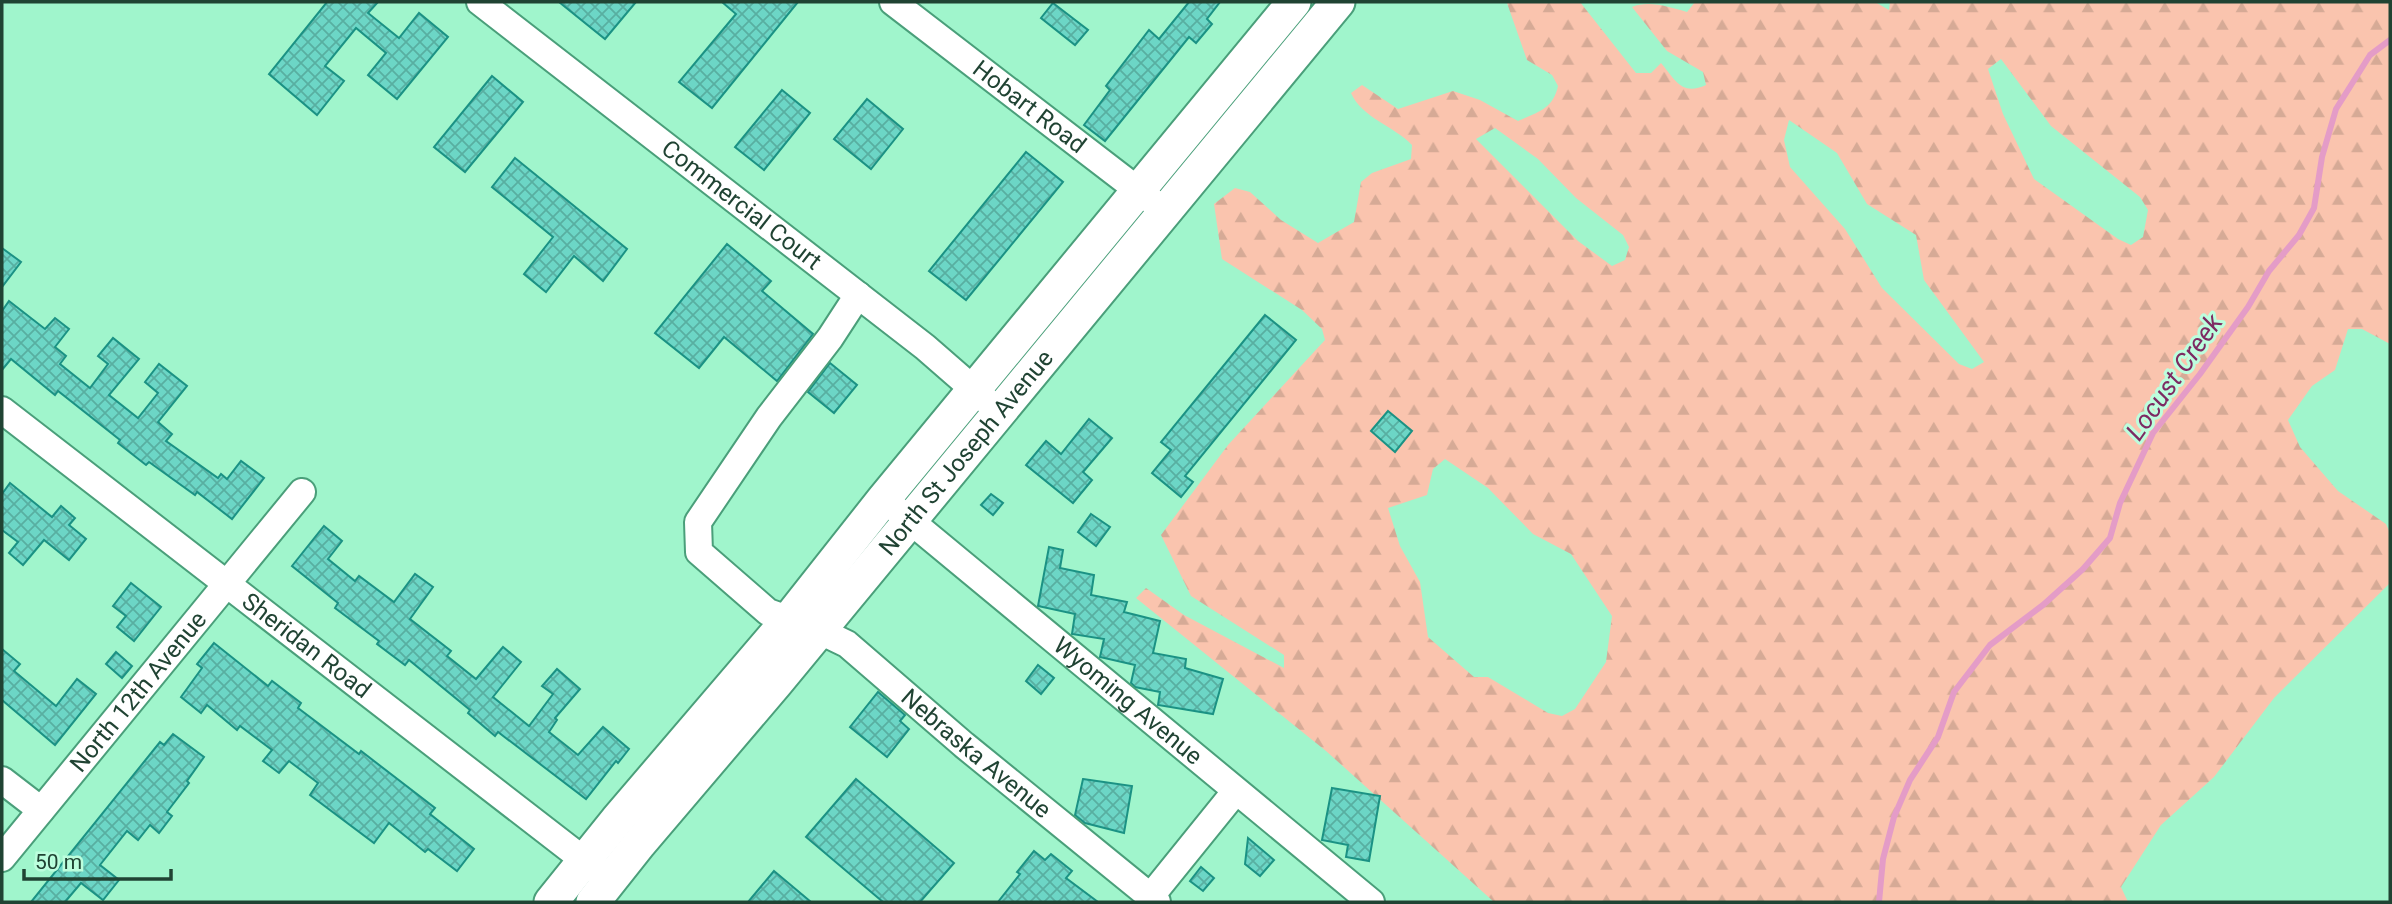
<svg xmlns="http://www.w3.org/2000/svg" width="2392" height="904" font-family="Roboto,sans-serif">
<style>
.forest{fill:url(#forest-firs);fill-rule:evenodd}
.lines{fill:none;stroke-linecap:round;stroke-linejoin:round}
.stream{stroke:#e49cc7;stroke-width:6}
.building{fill:url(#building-cross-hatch);stroke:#1b9284;stroke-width:2}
.minor-casing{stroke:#4a9f7a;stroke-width:30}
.major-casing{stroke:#4a9f7a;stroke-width:37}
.minor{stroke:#fff;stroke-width:26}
.major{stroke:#fff;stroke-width:33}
.labels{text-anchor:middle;stroke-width:6;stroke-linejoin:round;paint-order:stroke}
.street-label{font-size:24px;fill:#204333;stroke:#bcfedd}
.water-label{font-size:26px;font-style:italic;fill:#7d2a62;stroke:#bcfedd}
</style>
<defs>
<pattern id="forest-firs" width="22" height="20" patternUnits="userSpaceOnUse" patternTransform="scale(1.75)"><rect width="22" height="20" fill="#fac4ae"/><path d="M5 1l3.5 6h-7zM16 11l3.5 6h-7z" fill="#d6aa96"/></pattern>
<pattern id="building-cross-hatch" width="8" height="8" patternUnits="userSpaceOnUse" patternTransform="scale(1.75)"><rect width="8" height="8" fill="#6cd6c6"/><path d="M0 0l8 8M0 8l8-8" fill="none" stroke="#58afa1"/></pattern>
</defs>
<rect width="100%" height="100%" fill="#a0f5cc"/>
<path class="forest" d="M 1509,2 L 1580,2 L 1636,73 L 1651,73 L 1661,63 C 1676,81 1682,96 1706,85 L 1703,72 L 1667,51 L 1632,7 C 1649,0 1669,7 1687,12 L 1695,2 L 1875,2 L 1889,10 L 1890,2 L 2390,2 L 2390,344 L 2362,329 L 2348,329 L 2335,370 L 2312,386 L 2288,420 L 2300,447 L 2338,491 L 2386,524 L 2390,533 L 2390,583 L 2274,698 L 2214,777 L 2161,825 L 2121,887 L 2128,902 L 1494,902 L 1326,751 L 1136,598 L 1146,588 L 1184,615 L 1284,668 L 1284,655 L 1191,596 L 1161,535 L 1228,445 L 1325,340 L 1322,329 L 1302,310 L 1222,259 L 1214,204 L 1235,188 L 1250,192 L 1281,220 L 1318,243 L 1354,222 L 1361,182 L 1372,173 L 1411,159 L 1412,145 C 1394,126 1362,118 1351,93 L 1362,85 L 1398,109 L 1453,91 L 1480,100 L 1518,121 C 1538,112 1553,109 1558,86 L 1552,75 L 1527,60 L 1507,3 ZM 2001,59 L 2051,126 L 2140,197 L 2148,210 L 2143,237 L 2131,245 L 2118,239 L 2034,179 L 2003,114 L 1988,69 ZM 1789,120 L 1837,153 L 1867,204 L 1916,235 L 1924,280 L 1984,362 L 1972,369 L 1959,364 L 1882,288 L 1845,229 L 1790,167 L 1784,140 ZM 1495,128 L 1538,159 L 1576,198 L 1623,235 L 1629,247 L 1625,260 L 1612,266 L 1578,241 L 1476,139 ZM 1445,459 L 1488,488 L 1533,534 L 1571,554 L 1612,616 L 1606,662 L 1575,709 L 1562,716 L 1548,713 L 1488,677 L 1474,677 L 1428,637 L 1420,582 L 1400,546 L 1388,508 L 1427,495 L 1433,469 Z"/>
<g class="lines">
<polyline class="stream" points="1879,902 1883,859 1894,817 1910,780 1938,737 1954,692 1990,645 2043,605 2083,569 2110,538 2120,503 2153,433 2200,374 2248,307 2269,271 2299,235 2314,208 2322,157 2336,109 2370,55 2390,40"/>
</g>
<g class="building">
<polygon points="327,2 378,2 368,13 399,38 419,13 448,37 397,99 368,75 386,53 356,28 325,66 344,81 317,115 269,74"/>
<polygon points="559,2 636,2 605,39"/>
<polygon points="722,2 798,2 712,108 679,82 736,14"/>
<polygon points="1189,2 1220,2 1207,19 1212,24 1196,43 1189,37 1105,141 1084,125 1110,90 1106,86 1149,30 1159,39"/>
<polygon points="1053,3 1088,30 1075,45 1041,18"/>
<polygon points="492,76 523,102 465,172 434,147"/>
<polygon points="782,90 810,113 764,170 735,147"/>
<polygon points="867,99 903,129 871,169 834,139"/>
<polygon points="1026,152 1063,182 966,300 929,271"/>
<polygon points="515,158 627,249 603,281 574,256 546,292 524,274 553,237 492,187"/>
<polygon points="727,244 771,281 762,291 813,334 777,381 724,337 699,368 655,333"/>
<polygon points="2,248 21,262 2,287"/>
<polygon points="9,301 45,329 55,318 69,329 55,347 66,356 60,364 90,388 108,364 98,356 113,338 139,359 109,395 138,418 158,393 145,382 159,364 187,386 158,422 172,434 166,441 218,478 221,474 227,479 241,461 264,478 232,519 197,492 195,495 149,462 146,465 118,443 120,440 58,391 55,395 11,359 2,370 2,311"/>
<polygon points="1265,315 1296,340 1185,476 1193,482 1181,497 1152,473 1171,450 1161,442"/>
<polygon points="830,363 857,385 834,413 808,392"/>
<polygon points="1388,411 1412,431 1395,452 1371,431"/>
<polygon points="1089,419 1112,438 1083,472 1092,480 1073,503 1026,465 1046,441 1061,454"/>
<polygon points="10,483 52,517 61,506 75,518 69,525 86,539 69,560 44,540 23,565 9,553 18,542 2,530 2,494"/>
<polygon points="991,494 1003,503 993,515 981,505"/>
<polygon points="1091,514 1110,527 1096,546 1078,532"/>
<polygon points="324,526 342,541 328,559 355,581 359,576 394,602 415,574 433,587 410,619 451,651 447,656 476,679 503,647 521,662 493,697 529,726 553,694 542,686 557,669 580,689 555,718 557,720 549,732 578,755 603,727 629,749 618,763 616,761 586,799 498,732 495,736 468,713 470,710 409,660 405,665 377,644 379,641 335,608 338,603 292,566"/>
<polygon points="1049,547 1063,550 1060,568 1094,575 1091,595 1127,602 1124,612 1160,621 1153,653 1186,659 1185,668 1223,679 1213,714 1158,705 1160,692 1135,687 1131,683 1135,665 1100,657 1104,639 1072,634 1075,614 1038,606"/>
<polygon points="131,583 161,607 134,641 117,627 126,616 113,606"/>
<polygon points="214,643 268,686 272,681 301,703 298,708 359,754 361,751 435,808 430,814 474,849 457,871 428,849 425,852 389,823 374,843 310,795 318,783 289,761 279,773 263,761 272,750 240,726 237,730 207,705 201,713 181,697 202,668 197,664"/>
<polygon points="2,649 20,664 14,671 56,706 77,679 96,694 55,745 2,700"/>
<polygon points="116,652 132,666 122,678 106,664"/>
<polygon points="1038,665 1054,678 1041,694 1026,681"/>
<polygon points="878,692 905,715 900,721 909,729 887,757 850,727"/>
<polygon points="173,734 204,757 187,781 189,783 167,812 172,816 159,833 150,825 138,840 127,831 100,865 119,880 103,900 81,883 65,902 31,902 160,742 164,745"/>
<polygon points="856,779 954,863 920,902 883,902 806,837"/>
<polygon points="1083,779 1132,786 1124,833 1085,823 1075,815"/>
<polygon points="1332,788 1380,796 1369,861 1346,857 1348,845 1322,840"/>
<polygon points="1248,838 1274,860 1260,876 1245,864"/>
<polygon points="1034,851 1045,860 1051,854 1072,871 1066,878 1098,902 998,902 1020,874 1017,872"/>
<polygon points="1201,867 1214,878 1203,891 1190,881"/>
<polygon points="774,871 811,902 748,902"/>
</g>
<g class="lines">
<g class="minor-casing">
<g id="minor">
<path id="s1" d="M 480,2 L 925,347 L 987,401"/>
<path id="s2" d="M 893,2 L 1152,201"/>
<path id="s3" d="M 858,295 L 830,338 L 769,417 L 698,522 L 699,552 L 768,612 L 818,630 L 847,644 L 964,745 L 1157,902"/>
<path id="s4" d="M 2,410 L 598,871"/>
<path id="s5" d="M 896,509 L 1371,902"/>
<polyline points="2,780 41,810"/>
<path id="s6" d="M 2,858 L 302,492"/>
<polyline points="1151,896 1235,792"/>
</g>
</g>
<g class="major-casing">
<g id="major">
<polyline points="551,902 617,820 789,619 883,500 1294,2"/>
<path id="s7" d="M 593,902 L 639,844 L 776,683 L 1338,2"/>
</g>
</g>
<use href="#minor" class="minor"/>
<use href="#major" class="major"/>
</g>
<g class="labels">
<g class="street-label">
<text dy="8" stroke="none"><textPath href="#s2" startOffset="172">Hobart Road</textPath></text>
<text dy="8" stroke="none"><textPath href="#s1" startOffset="331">Commercial Court</textPath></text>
<text dy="8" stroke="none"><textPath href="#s7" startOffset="584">North St Joseph Avenue</textPath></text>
<text dy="8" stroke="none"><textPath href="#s4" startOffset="385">Sheridan Road</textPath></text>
<text dy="8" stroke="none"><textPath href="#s6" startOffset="215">North 12th Avenue</textPath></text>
<text dy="8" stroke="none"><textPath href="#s5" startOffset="301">Wyoming Avenue</textPath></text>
<text dy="8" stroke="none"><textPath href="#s3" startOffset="654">Nebraska Avenue</textPath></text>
</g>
<g class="water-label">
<text transform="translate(2174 377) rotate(-55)" y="9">Locust Creek</text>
</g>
</g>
<rect width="2392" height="904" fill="none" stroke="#204333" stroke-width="7"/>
<path d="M24 869v10h147v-10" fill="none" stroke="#204333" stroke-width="3.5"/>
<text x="35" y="869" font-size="21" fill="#204333" stroke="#bcfedd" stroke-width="5" paint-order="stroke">50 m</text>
</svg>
